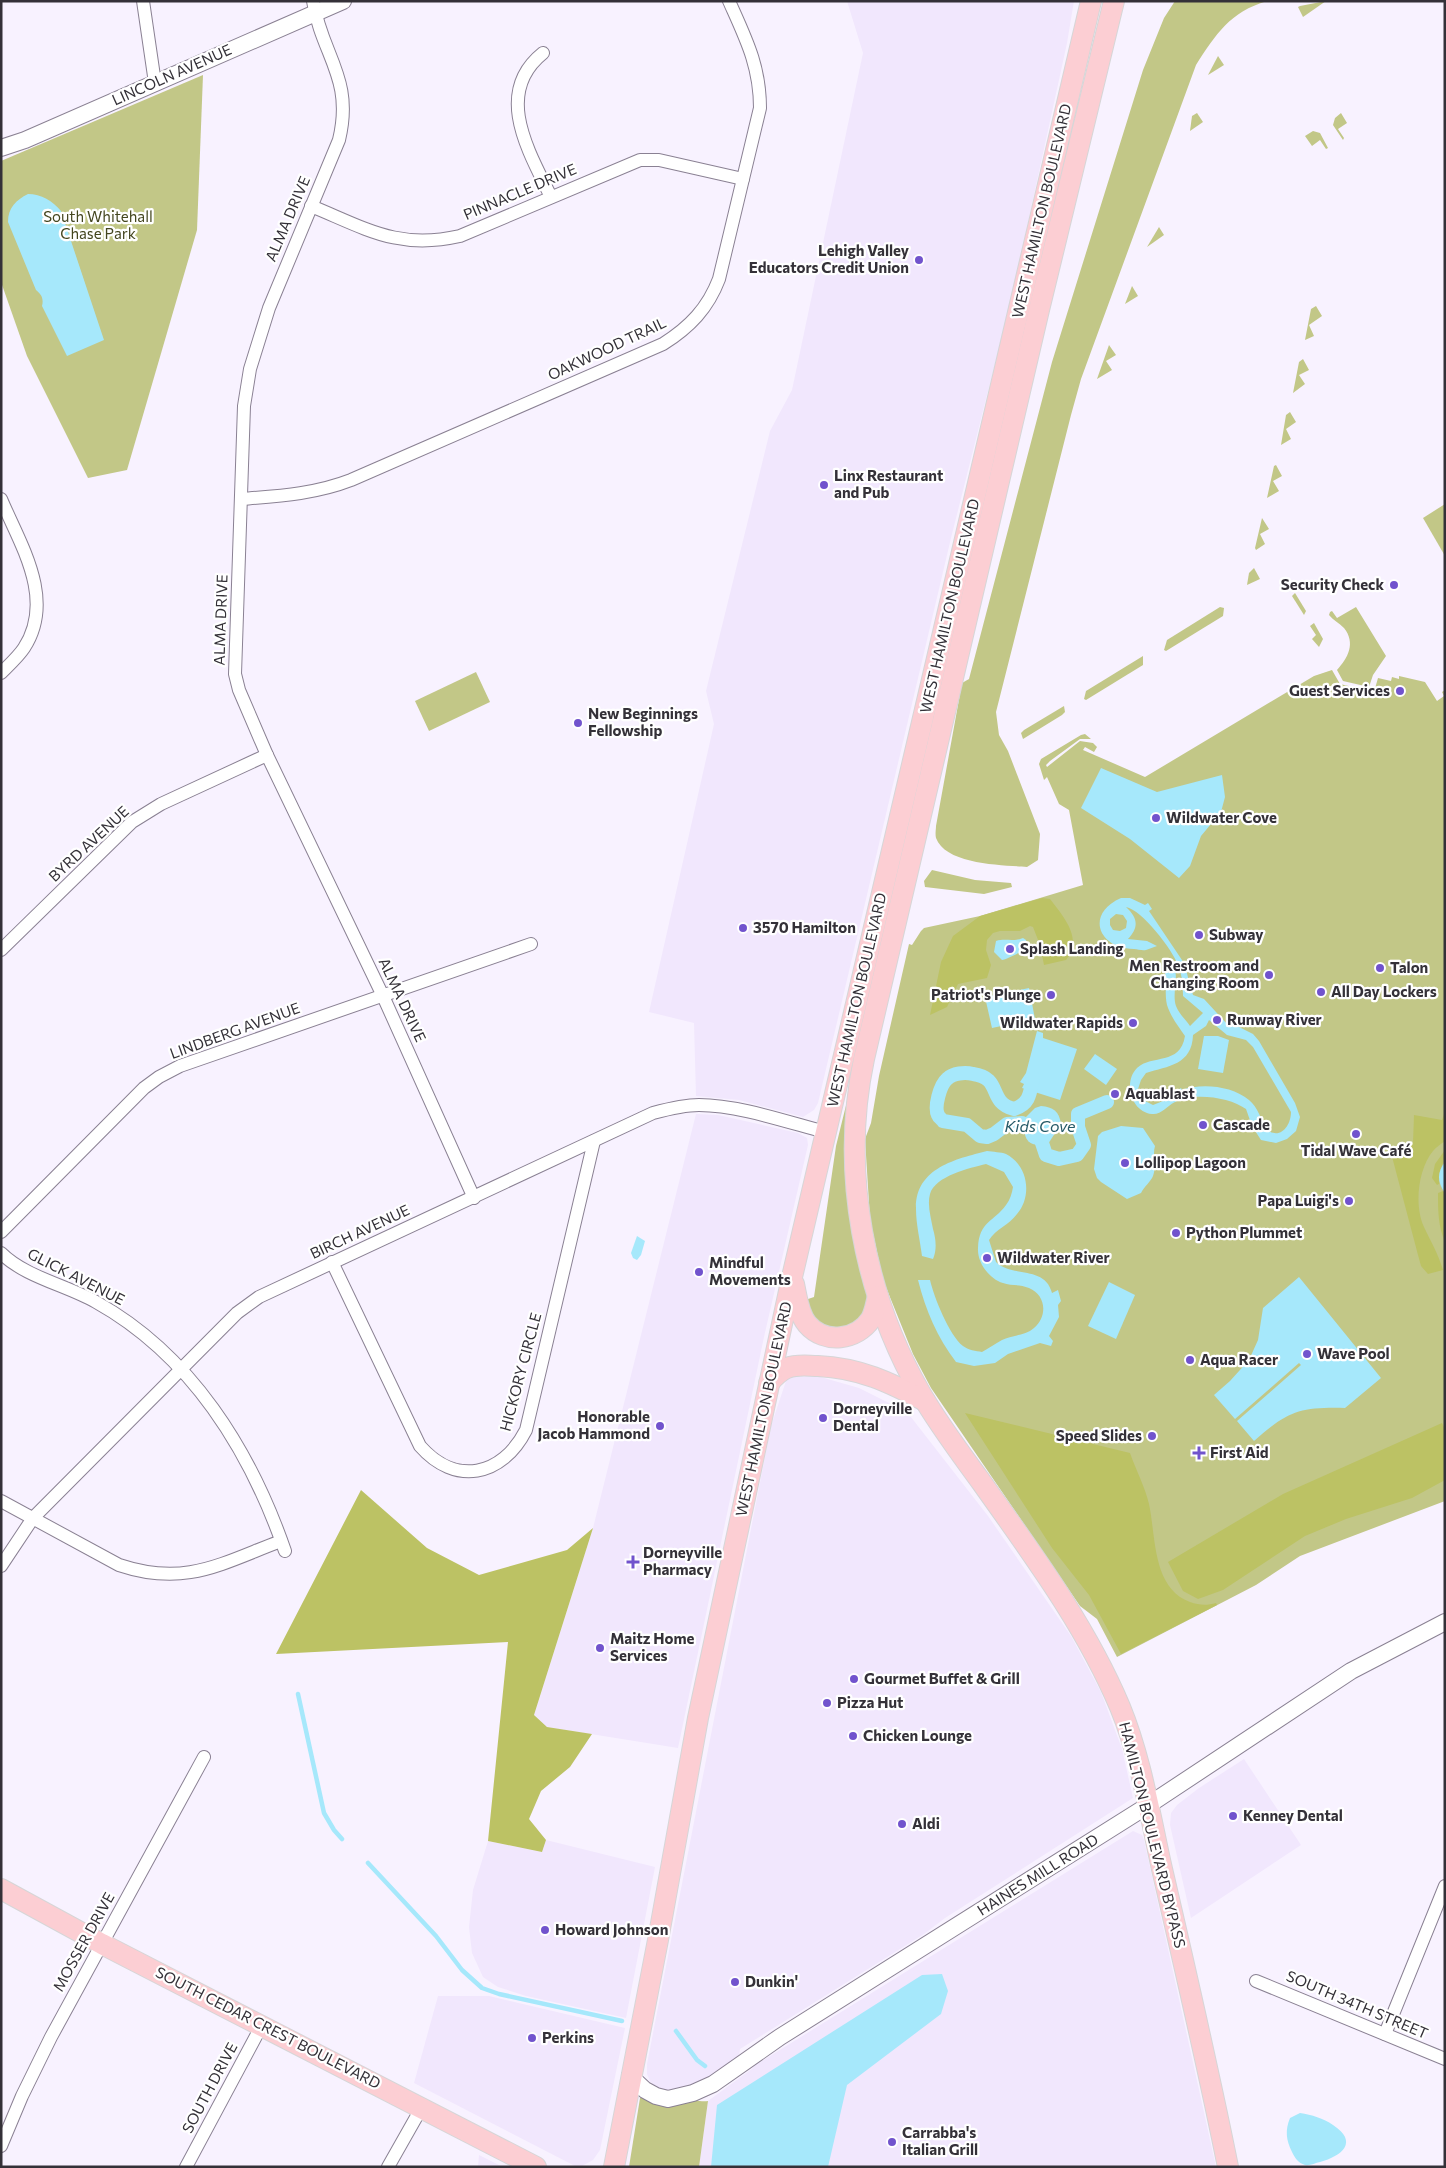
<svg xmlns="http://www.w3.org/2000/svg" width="1446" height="2168" font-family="Commissioner,sans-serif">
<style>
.built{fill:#f1e7fd}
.green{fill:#c2c787}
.forest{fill:#bcc264}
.water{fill:#a6e8fb;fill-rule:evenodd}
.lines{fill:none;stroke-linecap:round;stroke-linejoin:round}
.stream{stroke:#a6e8fb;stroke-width:4.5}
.canal{stroke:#a6e8fb;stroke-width:14}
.minor-casing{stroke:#8a8193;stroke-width:14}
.tertiary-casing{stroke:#8a8193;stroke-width:18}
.primary-casing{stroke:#d6d6d7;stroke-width:22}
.minor{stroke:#fff;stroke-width:12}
.tertiary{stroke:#fff;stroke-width:16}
.primary{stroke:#fcced3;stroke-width:20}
.poi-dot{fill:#7153cd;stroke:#fff;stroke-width:2}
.labels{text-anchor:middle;stroke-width:4.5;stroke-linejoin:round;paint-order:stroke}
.street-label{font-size:15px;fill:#343138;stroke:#fff}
.park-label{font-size:15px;fill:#44461f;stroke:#fff}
.poi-label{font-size:15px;font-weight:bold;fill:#343138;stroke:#fff;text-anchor:start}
.water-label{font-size:16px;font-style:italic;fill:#265a68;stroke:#fff}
</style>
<rect width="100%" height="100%" fill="#f8f2ff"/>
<g class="built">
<polygon points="847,1 1074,1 1067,43 1012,296 951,538 818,1103 814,1110 803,1117 739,1100 696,1096 694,1023 649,1012 714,724 706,691 770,431 792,390 863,53"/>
<polygon points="696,1114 718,1115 798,1133 807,1138 808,1145 764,1337 678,1748 547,1727 534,1715 593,1528"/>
<polygon points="817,1376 859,1388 907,1412 988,1516 1071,1636 1101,1692 1122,1749 1133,1798 945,1918 924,1934 740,2049 739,2056 701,2084 667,2092 656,2088 650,2081 647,2074 647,2064 771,1426 786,1381 790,1377"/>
<polygon points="1244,1759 1301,1845 1191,1918 1170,1825 1171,1813 1177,1805 1199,1788"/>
<polygon points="1133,1831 1142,1835 1144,1840 1216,2167 699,2167 708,2101 753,2068 754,2066"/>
<polygon points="546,1840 655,1867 626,2018 526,1996 498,1987 483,1977 472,1953 469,1927 473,1890 488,1841 542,1852"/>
<polygon points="438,1996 489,1996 625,2028 600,2150 593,2160 582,2166 575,2166 414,2083"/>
<polygon points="479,2155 503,2167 478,2167"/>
</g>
<g class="green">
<path d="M 1175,1 L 1267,1 C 1230,12 1216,34 1196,65 L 1081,379 L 1071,415 L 996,712 L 999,735 L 1008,751 L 1040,834 L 1038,860 L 1027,867 C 1003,865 946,865 936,838 C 935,834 936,829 936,826 L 962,683 L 969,679 L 1052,362 L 1143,70 L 1164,18 Z"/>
<polygon points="1326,1 1303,17 1298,7 1300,6"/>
<polygon points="1218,56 1224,65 1208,75"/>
<polygon points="203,75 197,230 127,470 88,478 27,356 1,282 1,161"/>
<polygon points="1197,113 1203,122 1190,131 1192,116"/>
<polygon points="1341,113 1347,123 1338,129 1344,138 1343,140 1333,125 1335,118"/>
<polygon points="1313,131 1320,133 1328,148 1326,149 1320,140 1312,146 1305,136"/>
<polygon points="1159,227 1164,235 1147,247"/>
<polygon points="1132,286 1138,296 1125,304"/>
<polygon points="1316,306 1322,316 1309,325 1314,336 1305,340 1311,309"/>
<polygon points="1109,345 1116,355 1106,361 1112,370 1097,379"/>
<polygon points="1303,359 1309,370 1299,375 1305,384 1293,393 1299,362"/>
<polygon points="1290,412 1296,422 1286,429 1291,439 1281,445 1286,415"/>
<polygon points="1276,465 1282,476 1273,481 1279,491 1267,498 1274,466"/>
<polygon points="1445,504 1445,556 1423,518"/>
<polygon points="1262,518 1269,529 1260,534 1265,544 1256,550 1255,548"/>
<polygon points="1254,568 1260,579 1247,585 1249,573"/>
<polygon points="1295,593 1306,611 1304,615 1292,596"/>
<polygon points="1220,607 1224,608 1223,616 1166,651 1164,650 1167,640"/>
<path d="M 1356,607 L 1386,656 L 1373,675 L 1369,687 L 1343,681 L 1337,670 C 1348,658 1356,643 1344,628 C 1339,623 1333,620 1329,615 L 1330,612 L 1332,611 L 1337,618 Z"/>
<polygon points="1314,623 1323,639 1319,647 1312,639 1316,635 1310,626"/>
<polygon points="1143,656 1143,665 1086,700 1084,699 1086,691"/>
<polygon points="1332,670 1340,684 1374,692 1378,678 1391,681 1392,677 1399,679 1399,676 1425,682 1437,701 1444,696 1442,692 1445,690 1445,1501 1300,1556 1256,1585 1117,1657 1097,1619 1080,1606 931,1388 913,1354 883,1280 870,1219 865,1139 871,1123 879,1076 909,944 912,945 921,931 924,928 980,916 1083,885 1069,810 1059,804 1047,777 1044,780 1039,764 1041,759 1081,735 1085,734 1091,739 1080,739 1050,761 1046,765 1047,767 1080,741 1093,743 1097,747 1094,752 1085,747 1083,750 1145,777 1314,676"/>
<polygon points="476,672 490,702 429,731 415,701"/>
<polygon points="1064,706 1065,712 1062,715 1023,739 1021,733 1024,730"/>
<polygon points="932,870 975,880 1011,883 1012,887 984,894 925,887 924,881"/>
<polygon points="854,1073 871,1288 867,1317 841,1332 816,1324 808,1308 808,1299 814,1297 836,1146"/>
<path d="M 643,2096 C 662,2112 670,2104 692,2101 C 697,2100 702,2102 708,2101 L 699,2167 L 629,2167 L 640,2098 Z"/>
</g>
<g class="forest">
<path d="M 1042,898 L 1050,899 C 1063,916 1084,939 1066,960 L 1044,965 L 1040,945 L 1033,927 L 1030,926 L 1020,931 L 1000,931 L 993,933 L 987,940 L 986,950 L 991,965 L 987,978 L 958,984 L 947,1007 L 930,1015 L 941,962 L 953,936 L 980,916 Z"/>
<path d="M 1445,1111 L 1445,1141 C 1441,1144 1436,1147 1433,1151 C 1418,1169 1414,1206 1424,1227 C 1431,1242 1438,1253 1443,1270 L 1428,1274 L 1421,1266 L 1418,1255 L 1390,1149 L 1413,1143 L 1414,1115 L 1442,1120 Z"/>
<path d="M 1445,1150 C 1445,1163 1438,1171 1439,1184 L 1437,1185 L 1432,1178 L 1435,1164 Z"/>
<path d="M 1443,1191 L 1445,1193 L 1445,1242 C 1438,1226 1438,1211 1438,1193 Z"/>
<path d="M 965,1413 L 1130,1453 C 1136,1470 1145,1487 1149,1504 C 1156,1536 1152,1588 1190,1602 C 1199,1605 1206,1606 1216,1603 L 1217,1605 L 1121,1654 L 1089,1595 L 1052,1548 Z"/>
<polygon points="1442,1423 1445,1429 1445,1480 1412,1498 1346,1519 1305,1536 1223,1590 1198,1599 1183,1591 1168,1562 1283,1494"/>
<polygon points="361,1490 427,1548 479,1575 567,1550 593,1528 534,1715 547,1727 592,1734 570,1767 541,1791 529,1819 546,1840 542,1852 488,1841 508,1642 276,1654"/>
</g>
<g class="water">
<path d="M 28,194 C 41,194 53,201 61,211 L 104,340 L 67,356 L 42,306 C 44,298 41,294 36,290 L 8,222 C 8,208 16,200 28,194 Z"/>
<polygon points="1101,768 1157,792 1222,775 1225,797 1221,812 1201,836 1190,866 1179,878 1130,839 1081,808"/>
<path d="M 1121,898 L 1130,898 L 1145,905 L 1148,903 L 1152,909 L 1149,911 L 1184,963 L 1193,995 L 1204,999 L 1228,1025 L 1230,1023 L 1228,1021 L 1232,1016 L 1236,1021 L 1237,1026 L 1253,1034 L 1259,1041 L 1295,1103 L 1300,1117 L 1296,1131 L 1287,1139 L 1276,1143 L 1261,1140 L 1252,1126 L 1246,1109 C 1230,1097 1193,1092 1175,1102 C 1167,1106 1161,1115 1152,1114 C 1131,1112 1123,1082 1137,1068 C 1152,1054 1180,1066 1185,1036 C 1178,1026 1171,1017 1167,1005 C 1164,992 1168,978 1163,965 L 1170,959 C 1182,973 1171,991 1176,1006 C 1179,1014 1186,1020 1190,1026 L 1203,1013 L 1183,996 C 1183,985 1182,975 1178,965 C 1172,949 1142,910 1126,907 C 1138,918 1139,927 1128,939 L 1147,941 L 1157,946 C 1153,947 1150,949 1146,950 C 1142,951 1138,949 1134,949 C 1098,948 1085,914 1121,898 ZM 1116,914 L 1123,915 L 1127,921 L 1126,928 L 1120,931 L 1113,930 L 1110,925 L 1110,919 ZM 1209,1020 L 1227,1035 L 1246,1040 L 1253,1047 L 1291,1112 C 1291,1125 1281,1140 1267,1130 C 1261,1120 1258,1107 1249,1100 C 1232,1086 1202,1083 1182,1090 L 1181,1088 L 1166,1097 L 1168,1099 L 1153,1105 L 1145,1101 L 1138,1089 L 1141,1080 L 1146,1073 C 1168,1066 1192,1065 1193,1035 L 1206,1026 Z"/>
<path d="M 1023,938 L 1026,940 L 1028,948 C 1022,951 1008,959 1002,960 L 994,952 L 996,941 C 1005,938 1013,942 1023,938 Z"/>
<polygon points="1029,988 1035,1019 992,1028 985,997"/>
<polygon points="1037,1031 1043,1033 1043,1038 1077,1049 1060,1100 1022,1088 1024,1084 1020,1082 1026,1073"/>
<polygon points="1204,1036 1218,1036 1229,1040 1223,1073 1198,1069"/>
<polygon points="1095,1054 1117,1069 1106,1085 1084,1069"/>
<path d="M 1041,1106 C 1053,1107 1059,1111 1061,1124 L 1048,1144 C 1027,1148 1023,1139 1024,1119 L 1035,1108 Z"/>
<path d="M 1121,1126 L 1143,1128 L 1155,1146 C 1152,1156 1157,1166 1153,1176 C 1151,1181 1144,1187 1141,1193 L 1127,1199 L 1101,1182 L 1097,1178 L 1094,1169 L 1098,1136 L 1102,1132 Z"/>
<path d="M 987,1151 C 993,1152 1001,1152 1006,1154 C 1029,1166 1032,1197 1017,1214 C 1009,1225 996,1229 989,1240 L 996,1262 C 1012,1278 1045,1265 1052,1293 L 1058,1290 L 1061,1301 L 1058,1305 L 1059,1317 L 1049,1336 L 1053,1341 L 1051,1346 L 1040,1343 L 1008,1354 L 995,1363 L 974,1366 L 956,1362 C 937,1337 926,1311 918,1280 L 930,1280 C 934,1297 949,1335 963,1346 C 968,1350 976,1351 982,1352 C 989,1348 995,1344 1002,1340 C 1012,1335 1025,1336 1034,1328 C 1048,1316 1046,1295 1029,1288 C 1020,1284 1011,1286 1003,1283 C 989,1279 977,1262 978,1248 C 979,1221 994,1222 1006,1205 C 1010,1200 1012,1193 1013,1187 L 1004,1172 L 986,1164 C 970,1168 935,1176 930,1194 C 927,1205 931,1218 933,1229 C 936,1239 937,1250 933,1259 L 922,1256 C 920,1240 916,1224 916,1209 C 915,1168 956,1159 987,1151 Z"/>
<path d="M 1445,1162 L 1445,1193 C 1437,1182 1437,1172 1445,1162 Z"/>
<polygon points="637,1236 645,1241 641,1255 637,1260 633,1258 631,1253"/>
<path d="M 1299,1277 L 1381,1378 L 1345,1408 C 1300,1407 1288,1411 1254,1441 L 1237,1421 L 1301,1365 L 1299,1363 L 1235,1419 L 1214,1395 L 1230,1381 L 1249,1360 L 1258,1340 L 1263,1308 Z"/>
<polygon points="1109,1282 1135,1295 1116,1339 1088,1326"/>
<polygon points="942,1974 948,1991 941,2014 847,2085 828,2167 711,2167 717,2105 922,1975"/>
<path d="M 1300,2113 C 1312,2115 1323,2118 1333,2125 C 1359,2142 1342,2156 1320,2162 C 1315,2163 1310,2166 1305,2165 C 1298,2163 1295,2158 1292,2152 C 1286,2140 1285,2130 1290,2118 Z"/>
</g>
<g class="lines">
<g class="stream">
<polyline points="298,1694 324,1813 334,1830 342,1839"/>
<polyline points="368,1863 436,1936 462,1970 482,1988 499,1994 622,2021"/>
<polyline points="676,2031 697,2060 705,2066"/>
</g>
<path class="canal" d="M 1033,1078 C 1030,1093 1030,1104 1014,1109 C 987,1102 1003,1078 973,1074 C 965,1072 953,1073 947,1079 C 940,1085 934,1107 938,1115 C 939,1118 942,1119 943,1121 L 967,1125 L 980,1136 L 987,1137 L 994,1134 L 1007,1124 L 1022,1123 L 1039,1134 L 1046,1155 L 1059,1159 L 1077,1155 L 1084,1145 L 1078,1127 L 1078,1114 L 1107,1102"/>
<g class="minor-casing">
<g id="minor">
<polyline points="143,1 155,83"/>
<path d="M 313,1 C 322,56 354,78 339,140 L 269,308 L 250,369 L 244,406 L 235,674 L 239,690 L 267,755 L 383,996 L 474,1198"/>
<path d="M 543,53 C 493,93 529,152 551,197"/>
<path d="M 311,206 C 367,229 398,250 460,236 L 640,160 L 659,160 L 743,179"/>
<path d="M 1,499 C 20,544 56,599 24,648 C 18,657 9,665 1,673"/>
<path d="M 241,499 C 279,496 315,494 351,480 L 663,344 C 690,327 708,308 719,279 L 760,108 C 760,66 746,39 729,1"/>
<polyline points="1,950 132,822 161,804 267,755"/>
<polyline points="1,1232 144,1088 159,1077 180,1066 531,944"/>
<path d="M 1,1253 C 25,1277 66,1285 96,1302 C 191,1355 250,1450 285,1551"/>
<path d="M 332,1262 L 420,1446 C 455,1486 502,1477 526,1430 L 594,1141"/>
<path d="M 1,1501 L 119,1565 C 185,1587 220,1564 281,1541"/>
<path d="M 1,1566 L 33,1518 L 237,1313 L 259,1297 L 653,1113 C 668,1109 684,1105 699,1105 C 738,1105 787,1122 825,1132"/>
<polyline points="1256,1981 1445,2059"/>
<polyline points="1385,2034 1445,1886"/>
<polyline points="1,2146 22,2096 51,2037 204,1757"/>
<polyline points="186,2167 262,2025"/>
<polyline points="388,2167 422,2107"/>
</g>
</g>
<g class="tertiary-casing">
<g id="tertiary">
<polyline points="1,148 25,140 343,1"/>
<polyline points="630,2076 645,2090 656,2096 668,2099 693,2093 713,2084 780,2037 1147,1806 1351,1671 1445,1622"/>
</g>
</g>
<g class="primary-casing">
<g id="primary">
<path d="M 1114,1 L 1039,310 L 864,1059 C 840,1172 864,1295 921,1394 C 939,1425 961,1454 982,1483 C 1033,1555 1086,1626 1120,1707 C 1141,1758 1150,1815 1162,1869 C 1185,1968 1208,2067 1228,2167"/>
<path d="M 794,1284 C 797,1297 798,1313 807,1324 C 825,1345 857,1340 871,1319 C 875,1312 876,1303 878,1296"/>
<path d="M 769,1383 C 774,1377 780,1371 787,1368 C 797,1364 808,1366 818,1366 C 860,1368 889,1382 925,1401"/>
<polyline points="1,1889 102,1944 536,2167"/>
<polyline points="614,2167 658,1940 698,1718 792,1277 1091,1"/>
</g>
</g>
<use href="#minor" class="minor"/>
<use href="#tertiary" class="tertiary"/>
<use href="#primary" class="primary"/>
</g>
<g class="poi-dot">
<circle cx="919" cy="260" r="5"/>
<circle cx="824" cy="485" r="5"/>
<circle cx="1394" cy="585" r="5"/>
<circle cx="1400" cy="691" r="5"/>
<circle cx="578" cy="723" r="5"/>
<circle cx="1156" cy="818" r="5"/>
<circle cx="743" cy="928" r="5"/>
<circle cx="1199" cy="935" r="5"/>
<circle cx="1010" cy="949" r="5"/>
<circle cx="1380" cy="968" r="5"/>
<circle cx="1269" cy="975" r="5"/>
<circle cx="1321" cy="992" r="5"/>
<circle cx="1051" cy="995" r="5"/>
<circle cx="1217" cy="1020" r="5"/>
<circle cx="1133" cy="1023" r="5"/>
<circle cx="1115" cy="1094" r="5"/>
<circle cx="1203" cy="1125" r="5"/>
<circle cx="1356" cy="1134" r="5"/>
<circle cx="1125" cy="1163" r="5"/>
<circle cx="1349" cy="1201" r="5"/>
<circle cx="1176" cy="1233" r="5"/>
<circle cx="987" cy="1258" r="5"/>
<circle cx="699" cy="1272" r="5"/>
<circle cx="1307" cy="1354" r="5"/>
<circle cx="1190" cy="1360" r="5"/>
<circle cx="823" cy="1418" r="5"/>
<circle cx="660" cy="1426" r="5"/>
<circle cx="1152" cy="1436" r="5"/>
<path d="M1196.5 1445.5h5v5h5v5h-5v5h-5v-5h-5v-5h5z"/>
<path d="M630.5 1554.5h5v5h5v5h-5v5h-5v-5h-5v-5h5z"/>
<circle cx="600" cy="1648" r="5"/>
<circle cx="854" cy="1679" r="5"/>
<circle cx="827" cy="1703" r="5"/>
<circle cx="853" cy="1736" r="5"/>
<circle cx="1233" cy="1816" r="5"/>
<circle cx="902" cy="1824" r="5"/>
<circle cx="545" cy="1930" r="5"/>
<circle cx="735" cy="1982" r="5"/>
<circle cx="532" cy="2038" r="5"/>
<circle cx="892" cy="2142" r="5"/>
</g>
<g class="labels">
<g class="street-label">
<text transform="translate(172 75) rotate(-24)" y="5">LINCOLN AVENUE</text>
<text transform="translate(520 192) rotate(-23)" y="5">PINNACLE DRIVE</text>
<text transform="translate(1042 211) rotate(-77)" y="5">WEST HAMILTON BOULEVARD</text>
<text transform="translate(288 219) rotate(-67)" y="5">ALMA DRIVE</text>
<text transform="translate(607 349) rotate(-25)" y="5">OAKWOOD TRAIL</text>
<text transform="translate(950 606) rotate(-77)" y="5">WEST HAMILTON BOULEVARD</text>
<text transform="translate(221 620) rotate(-88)" y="5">ALMA DRIVE</text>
<text transform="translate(89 844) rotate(-43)" y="5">BYRD AVENUE</text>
<text transform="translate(402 1000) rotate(65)" y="5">ALMA DRIVE</text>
<text transform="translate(857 1000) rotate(-77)" y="5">WEST HAMILTON BOULEVARD</text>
<text transform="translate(235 1031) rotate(-20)" y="5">LINDBERG AVENUE</text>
<text transform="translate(360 1232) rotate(-25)" y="5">BIRCH AVENUE</text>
<text transform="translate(76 1277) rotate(27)" y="5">GLICK AVENUE</text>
<text transform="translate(521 1372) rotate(-75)" y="5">HICKORY CIRCLE</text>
<text transform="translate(764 1409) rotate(-78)" y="5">WEST HAMILTON BOULEVARD</text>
<text transform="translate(1152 1835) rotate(76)" y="5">HAMILTON BOULEVARD BYPASS</text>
<text transform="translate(1038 1875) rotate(-32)" y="5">HAINES MILL ROAD</text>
<text transform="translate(84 1942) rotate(-61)" y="5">MOSSER DRIVE</text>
<text transform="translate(1357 2005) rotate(23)" y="5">SOUTH 34TH STREET</text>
<text transform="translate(268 2028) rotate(27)" y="5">SOUTH CEDAR CREST BOULEVARD</text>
<text transform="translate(210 2088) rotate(-62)" y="5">SOUTH DRIVE</text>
</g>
<g class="park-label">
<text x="98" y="222">South Whitehall<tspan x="98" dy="17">Chase Park</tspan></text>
</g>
<g class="poi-label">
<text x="909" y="256" text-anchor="end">Lehigh Valley<tspan x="909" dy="17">Educators Credit Union</tspan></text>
<text x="834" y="481">Linx Restaurant<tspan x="834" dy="17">and Pub</tspan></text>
<text x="1384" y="590" text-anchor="end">Security Check</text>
<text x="1390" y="696" text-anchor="end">Guest Services</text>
<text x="588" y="719">New Beginnings<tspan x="588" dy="17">Fellowship</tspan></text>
<text x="1166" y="823">Wildwater Cove</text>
<text x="753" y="933">3570 Hamilton</text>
<text x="1209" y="940">Subway</text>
<text x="1020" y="954">Splash Landing</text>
<text x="1259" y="971" text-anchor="end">Men Restroom and<tspan x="1259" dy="17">Changing Room</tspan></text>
<text x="1390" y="973">Talon</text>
<text x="1331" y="997">All Day Lockers</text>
<text x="1041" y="1000" text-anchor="end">Patriot's Plunge</text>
<text x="1227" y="1025">Runway River</text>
<text x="1123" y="1028" text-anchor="end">Wildwater Rapids</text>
<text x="1125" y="1099">Aquablast</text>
<text x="1213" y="1130">Cascade</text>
<text x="1356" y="1156" text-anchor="middle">Tidal Wave Café</text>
<text x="1135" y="1168">Lollipop Lagoon</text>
<text x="1339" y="1206" text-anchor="end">Papa Luigi's</text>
<text x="1186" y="1238">Python Plummet</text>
<text x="997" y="1263">Wildwater River</text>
<text x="709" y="1268">Mindful<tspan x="709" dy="17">Movements</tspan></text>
<text x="1317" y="1359">Wave Pool</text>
<text x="1200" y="1365">Aqua Racer</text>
<text x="833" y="1414">Dorneyville<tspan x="833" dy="17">Dental</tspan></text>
<text x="650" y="1422" text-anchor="end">Honorable<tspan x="650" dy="17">Jacob Hammond</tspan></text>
<text x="1142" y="1441" text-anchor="end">Speed Slides</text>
<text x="1210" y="1458">First Aid</text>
<text x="643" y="1558">Dorneyville<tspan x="643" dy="17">Pharmacy</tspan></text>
<text x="610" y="1644">Maitz Home<tspan x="610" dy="17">Services</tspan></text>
<text x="864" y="1684">Gourmet Buffet &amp; Grill</text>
<text x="837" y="1708">Pizza Hut</text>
<text x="863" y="1741">Chicken Lounge</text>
<text x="1243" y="1821">Kenney Dental</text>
<text x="912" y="1829">Aldi</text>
<text x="555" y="1935">Howard Johnson</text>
<text x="745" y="1987">Dunkin'</text>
<text x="542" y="2043">Perkins</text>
<text x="902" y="2138">Carrabba's<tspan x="902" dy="17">Italian Grill</tspan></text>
</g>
<g class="water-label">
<text x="1040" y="1132">Kids Cove</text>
</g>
</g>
<rect width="1446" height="2168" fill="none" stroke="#343138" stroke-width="5"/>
</svg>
